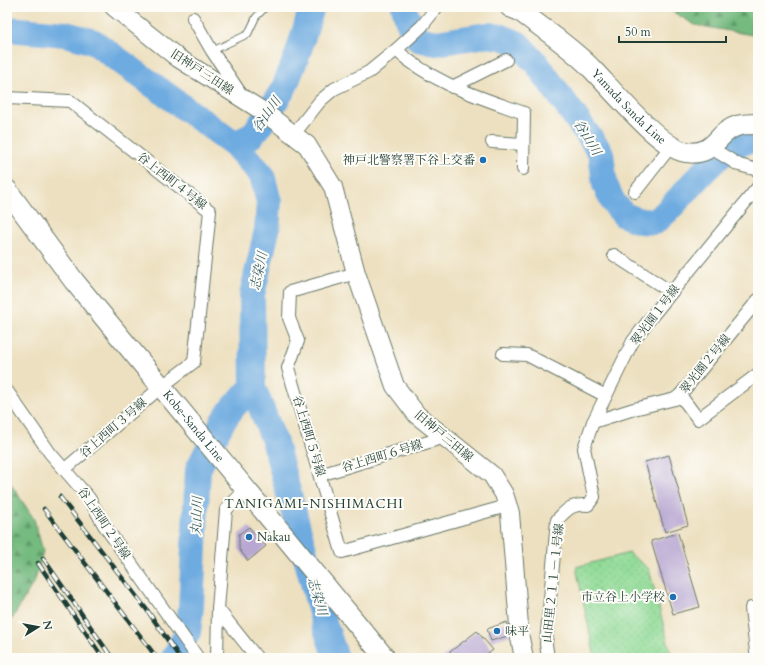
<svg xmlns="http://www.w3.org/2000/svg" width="765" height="665" font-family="Cardo,'Noto Serif JP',serif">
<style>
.forest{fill:url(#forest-firs);stroke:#4a7c5a}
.park{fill:url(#park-dots);stroke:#588c65}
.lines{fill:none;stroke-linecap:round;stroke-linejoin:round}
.river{stroke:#6eabe0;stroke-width:26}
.building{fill:#b8a7d2}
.lane-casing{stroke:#677665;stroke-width:8}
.street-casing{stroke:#677665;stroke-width:14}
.secondary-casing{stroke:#677665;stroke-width:20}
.primary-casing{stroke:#677665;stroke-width:22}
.lane{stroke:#fff;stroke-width:6}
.street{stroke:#fff;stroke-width:12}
.secondary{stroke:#fff;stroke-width:18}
.primary{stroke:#fff;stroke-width:20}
.rail-casing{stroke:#1f3d34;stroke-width:4.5}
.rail{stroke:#fdfcf7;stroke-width:3;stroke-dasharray:9;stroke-linecap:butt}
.poi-dot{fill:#1f6fb2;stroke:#fdfcf7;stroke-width:1.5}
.labels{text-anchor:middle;stroke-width:4;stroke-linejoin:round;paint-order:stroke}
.street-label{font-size:12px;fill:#1f3d34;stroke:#fdfcf7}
.poi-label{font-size:12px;fill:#1f3d34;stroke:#fdfcf7;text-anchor:end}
.water-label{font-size:13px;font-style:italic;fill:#375e68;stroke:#fdfcf7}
.neighbourhood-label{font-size:13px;letter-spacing:1px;fill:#1f3d34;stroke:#fdfcf7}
</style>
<defs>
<pattern id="forest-firs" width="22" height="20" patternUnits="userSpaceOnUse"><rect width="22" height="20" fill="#74ba7f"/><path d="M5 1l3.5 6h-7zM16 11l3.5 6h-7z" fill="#5f9869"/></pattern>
<pattern id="park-dots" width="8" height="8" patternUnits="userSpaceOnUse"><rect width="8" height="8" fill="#90da96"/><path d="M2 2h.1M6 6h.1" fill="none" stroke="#7cbc82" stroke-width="1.8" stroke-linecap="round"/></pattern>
</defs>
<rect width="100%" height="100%" fill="#fdfcf7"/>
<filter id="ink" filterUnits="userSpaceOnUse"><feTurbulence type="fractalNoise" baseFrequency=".025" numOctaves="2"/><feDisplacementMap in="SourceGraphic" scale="8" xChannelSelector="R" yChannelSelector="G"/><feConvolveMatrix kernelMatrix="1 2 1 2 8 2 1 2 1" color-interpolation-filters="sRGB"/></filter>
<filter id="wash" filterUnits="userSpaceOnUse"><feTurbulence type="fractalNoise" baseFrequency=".012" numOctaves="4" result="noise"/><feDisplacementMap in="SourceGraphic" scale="16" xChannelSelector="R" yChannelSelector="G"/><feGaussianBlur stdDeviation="0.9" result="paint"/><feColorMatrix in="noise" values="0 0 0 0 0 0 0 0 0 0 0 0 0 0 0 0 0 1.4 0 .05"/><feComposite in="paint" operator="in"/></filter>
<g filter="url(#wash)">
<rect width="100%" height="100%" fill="#ede0c0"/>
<g class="forest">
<polygon points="665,7 758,7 758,36 695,25"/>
<polygon points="7,478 34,519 43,551 35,580 12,619 7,624"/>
</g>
<polygon class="park" points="629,553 649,569 672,658 595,658 576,567"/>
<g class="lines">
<g class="river">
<path d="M 404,7 L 408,21 L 418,39 L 436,43 L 487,35 L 502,37 L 517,43 L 537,64 L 601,153 L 605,185 L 613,202 L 624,215 L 640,221 L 655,222 C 686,198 716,142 758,139"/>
<polyline points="7,29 66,34 94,42 234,144 262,175 269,202 267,230 252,295 253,387 275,443 323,620 336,658"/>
<polyline points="234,144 251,136 259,127 284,88 298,53 312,7"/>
<polyline points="174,658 188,632 191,607 198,469 223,421 234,406 253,387"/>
</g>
</g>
<g id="blocks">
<g class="building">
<polygon points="669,455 688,525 665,532 645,462"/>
<polygon points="249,527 266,546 248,561 239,549 239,534"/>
<polygon points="678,533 700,607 673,614 651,541"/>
<polygon points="507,622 511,635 491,641 487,629"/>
<polygon points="477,631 493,650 483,658 442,658"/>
</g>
</g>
</g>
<g filter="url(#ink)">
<use href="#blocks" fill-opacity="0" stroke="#677665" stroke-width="1"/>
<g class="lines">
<g class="lane-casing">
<polyline id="lane" points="212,51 248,34 256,17 266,7"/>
</g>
<g class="street-casing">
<g id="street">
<polyline points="193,18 212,51 241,94"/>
<polyline points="396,50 422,26 437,7"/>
<polyline points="452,87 506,60"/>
<polyline points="7,98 70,101 210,211 194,362 161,387 65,469"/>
<path d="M 294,134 L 320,101 L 334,89 L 369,72 L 396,50 C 434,84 477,96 524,113 L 523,169"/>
<polyline points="492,142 523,144"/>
<polyline points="711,148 739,165 758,170"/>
<polyline points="635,192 671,146"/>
<polyline points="614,255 671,292"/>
<polyline points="356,273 290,292 289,318 298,341 288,368 342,552 507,506"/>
<polyline points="503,354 527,355 606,396"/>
<polyline points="7,391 50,453 89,498 104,525 198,658"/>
<polyline points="680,395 698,419 758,374"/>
<polyline points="593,422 634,409 675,399 680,395 758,300"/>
<polyline points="320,475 445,437"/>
<polyline points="751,608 756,652 758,655"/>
<polyline points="218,609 257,658"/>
<polyline points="217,658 218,609 226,510 245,490"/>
<path d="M 548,658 L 546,644 L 557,520 C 568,508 572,504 588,505 L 594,497 L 584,448 L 593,422 L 633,341 L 653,315 L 758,187"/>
</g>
</g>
<g class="secondary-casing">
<polyline id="secondary" points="114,7 178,58 264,112 307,145 333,187 356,273 395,386 417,415 492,475 504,494 510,513 520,638 524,658"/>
</g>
<g class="primary-casing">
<g id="primary">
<path id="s1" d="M 510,7 L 520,11 C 542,28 572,48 591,68 C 610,87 660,148 685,152 C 716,157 716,132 737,126 C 743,124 752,124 758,124"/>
<path id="s2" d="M 7,190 L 74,281 L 385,658"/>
</g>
</g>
<use href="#lane" class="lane"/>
<use href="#street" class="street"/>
<use href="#secondary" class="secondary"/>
<use href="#primary" class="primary"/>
<g class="rail-casing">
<g id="rail">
<polyline points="60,497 147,610 180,658"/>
<polyline points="44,509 157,658"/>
<polyline points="43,558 112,658"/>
<polyline points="38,563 103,658"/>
</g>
</g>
<use href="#rail" class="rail"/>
</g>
</g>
<g class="poi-dot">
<circle cx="483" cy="160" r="4"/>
<circle cx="249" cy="537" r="4"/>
<circle cx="673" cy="597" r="4"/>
<circle cx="497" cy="631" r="4"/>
</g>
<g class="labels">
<g class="street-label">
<text transform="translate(202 72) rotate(33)" y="4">旧神戸三田線</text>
<text dy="4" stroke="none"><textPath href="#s1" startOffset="156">Yamada Sanda Line</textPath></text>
<text transform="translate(172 181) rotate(38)" y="4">谷上西町４号線</text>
<text transform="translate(655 315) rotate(-53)" y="4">翠光園１号線</text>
<text transform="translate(705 364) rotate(-51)" y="4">翠光園２号線</text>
<text dy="4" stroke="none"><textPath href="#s2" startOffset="301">Kobe-Sanda Line</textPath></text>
<text transform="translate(113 428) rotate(-41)" y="4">谷上西町３号線</text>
<text transform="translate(309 436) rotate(73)" y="4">谷上西町５号線</text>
<text transform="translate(444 436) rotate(40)" y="4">旧神戸三田線</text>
<text transform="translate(382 456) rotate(-17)" y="4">谷上西町６号線</text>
<text transform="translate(104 523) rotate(56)" y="4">谷上西町２号線</text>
<text transform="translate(553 583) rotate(-84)" y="4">山田里２１１－１号線</text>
</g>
<g class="poi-label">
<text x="475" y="164">神戸北警察署下谷上交番</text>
<text x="257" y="541" text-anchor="start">Nakau</text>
<text x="665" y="601">市立谷上小学校</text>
<text x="505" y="635" text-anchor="start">味平</text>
</g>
<g class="water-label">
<text transform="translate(266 114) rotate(-55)" y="5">谷山川</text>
<text transform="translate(588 137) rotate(58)" y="5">谷山川</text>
<text transform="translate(258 271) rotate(-78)" y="5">志染川</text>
<text transform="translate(196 516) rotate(-87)" y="5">丸山川</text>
<text transform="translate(318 596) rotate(74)" y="5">志染川</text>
</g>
<g class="neighbourhood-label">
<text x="314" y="508">TANIGAMI-NISHIMACHI</text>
</g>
</g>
<rect width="765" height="665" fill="none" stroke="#fdfcf7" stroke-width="24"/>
<g transform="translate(38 627) rotate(79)" stroke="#fdfcf7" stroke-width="3" paint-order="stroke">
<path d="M0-3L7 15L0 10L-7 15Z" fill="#1f3d34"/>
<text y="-6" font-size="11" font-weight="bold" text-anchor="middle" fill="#1f3d34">N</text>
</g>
<path d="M619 36v6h107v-6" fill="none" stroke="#1f3d34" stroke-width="2"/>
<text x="625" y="36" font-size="12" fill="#1f3d34" stroke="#fdfcf7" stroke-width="3" paint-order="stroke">50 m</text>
</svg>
